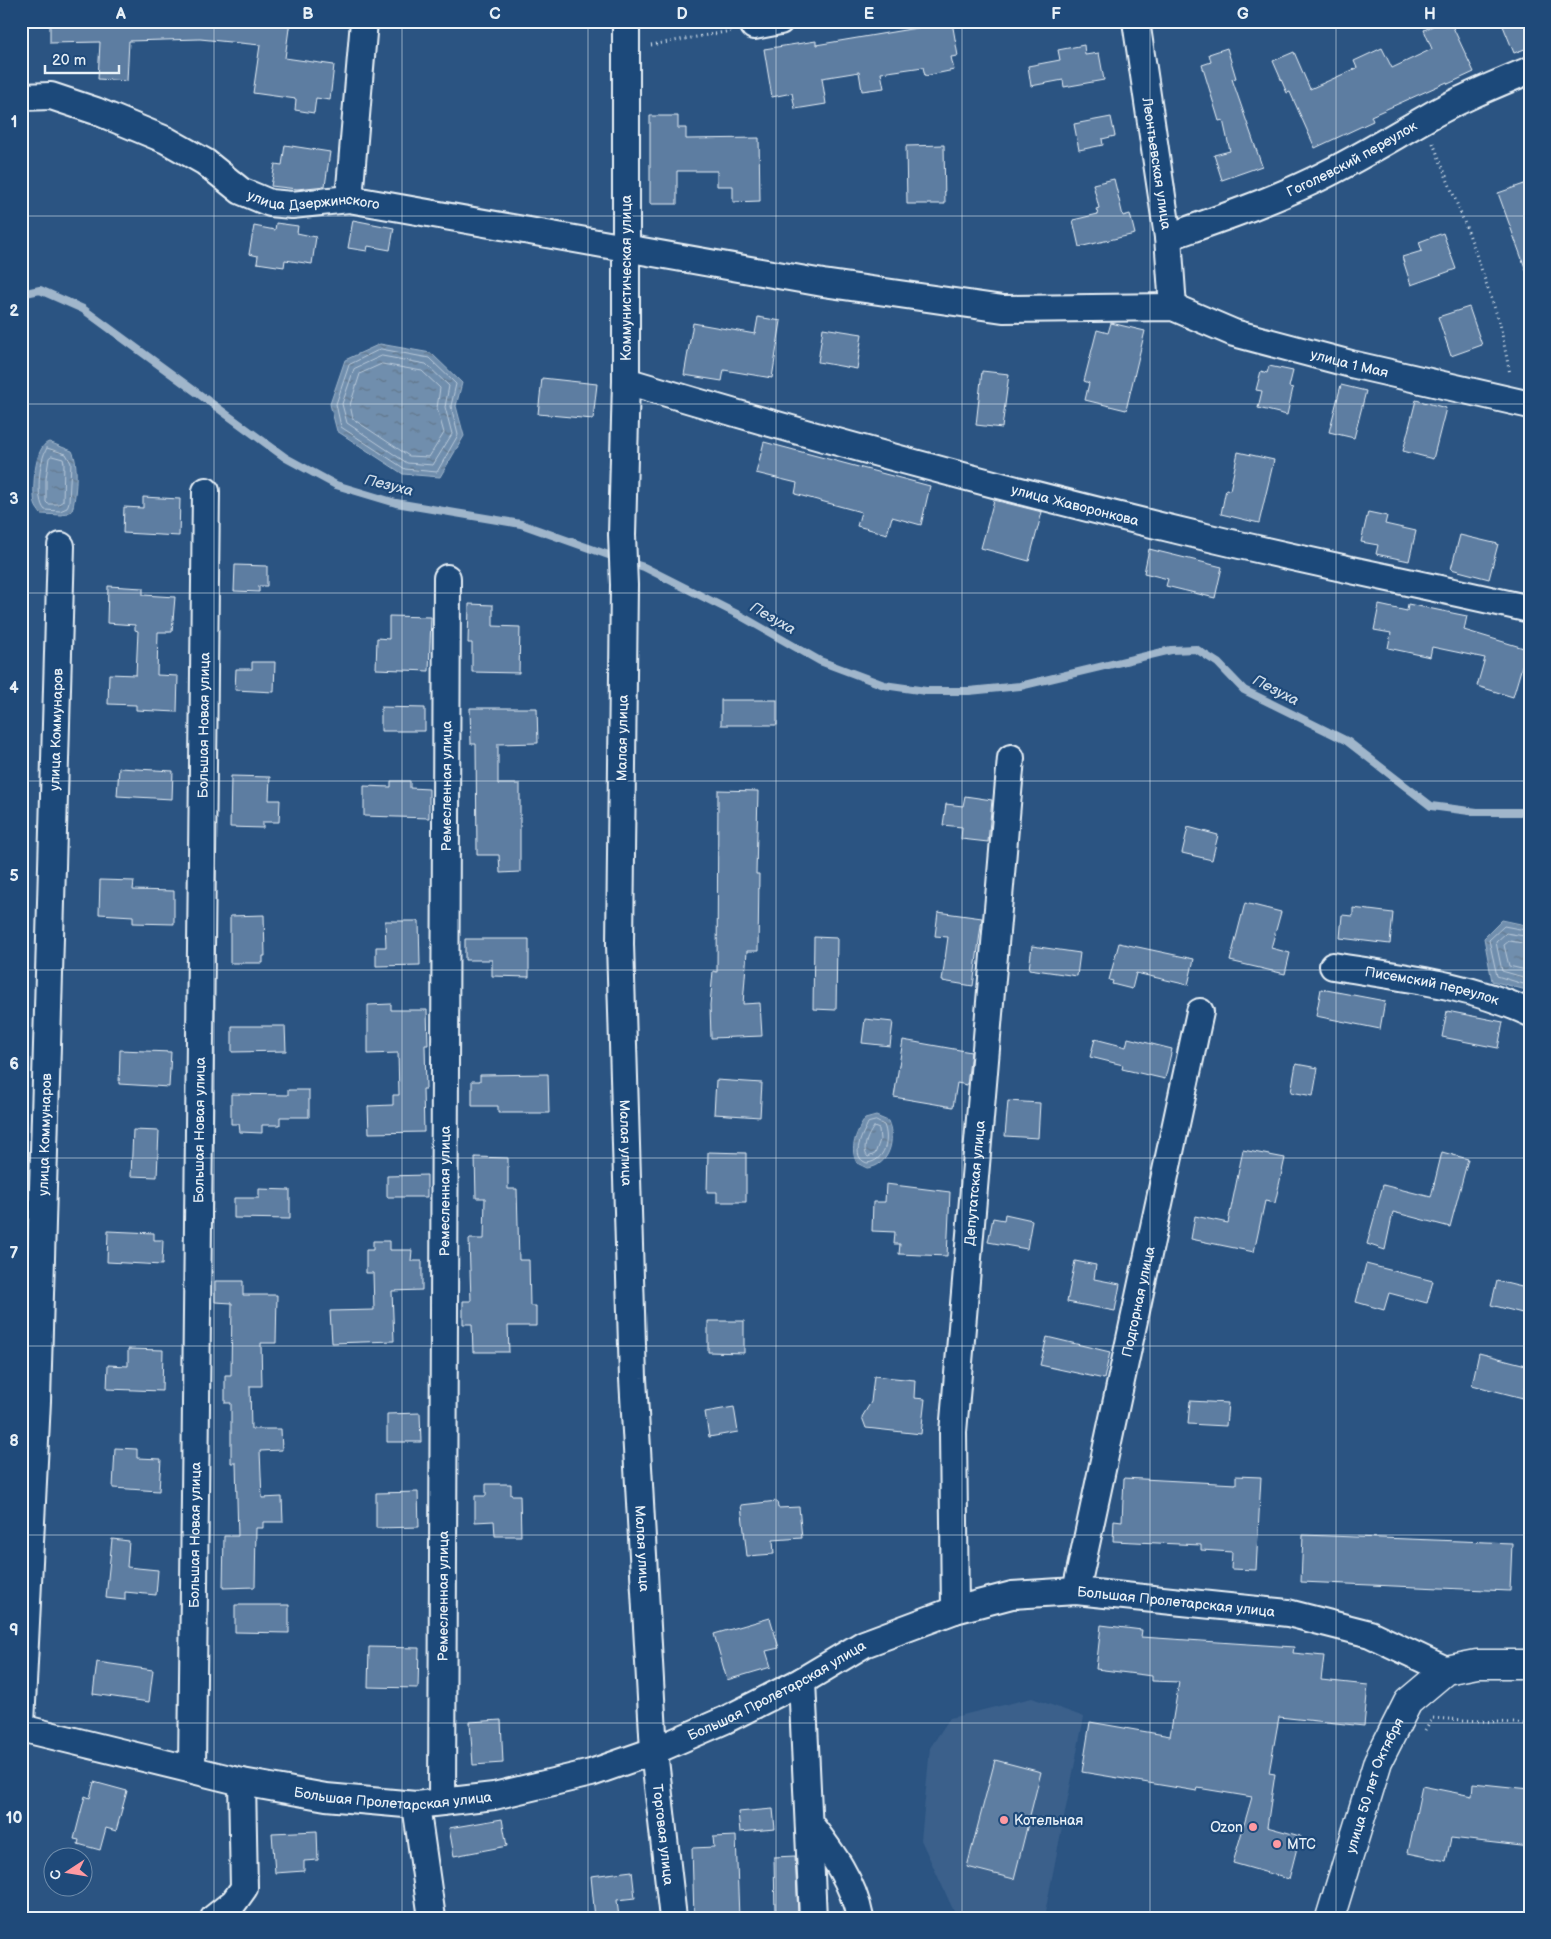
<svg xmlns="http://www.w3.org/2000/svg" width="1551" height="1939" font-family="'Balsamiq Sans',sans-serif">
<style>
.built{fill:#3a608b}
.water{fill:url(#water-ripples);stroke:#a0b6cb}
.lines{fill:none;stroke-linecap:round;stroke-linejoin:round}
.shore{stroke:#b8c9da;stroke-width:1}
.stream{stroke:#a0b6cb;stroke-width:8}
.building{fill:#5d7da1;stroke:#e8f1f8}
.minor-casing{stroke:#e8f1f8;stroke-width:30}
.major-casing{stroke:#e8f1f8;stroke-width:31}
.path{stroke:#e8f1f8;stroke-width:3;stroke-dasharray:1 4;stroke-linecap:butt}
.minor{stroke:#1f4a7a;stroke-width:26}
.major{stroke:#1f4a7a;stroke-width:28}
.grid{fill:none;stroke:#e8f1f8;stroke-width:1;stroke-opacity:0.55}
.poi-dot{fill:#ff9aa2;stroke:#1f4a7a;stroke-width:2}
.labels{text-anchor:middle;stroke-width:4.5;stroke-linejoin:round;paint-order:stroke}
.street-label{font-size:14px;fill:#e8f1f8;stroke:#1f4a7a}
.poi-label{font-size:14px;fill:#e8f1f8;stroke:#1f4a7a;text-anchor:start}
.water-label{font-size:15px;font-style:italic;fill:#d0dde9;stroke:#1f4a7a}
.neatline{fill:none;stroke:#e8f1f8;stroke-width:2}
.grid-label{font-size:16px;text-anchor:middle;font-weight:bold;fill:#e8f1f8}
</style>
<defs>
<pattern id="water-ripples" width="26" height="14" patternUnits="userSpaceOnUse" patternTransform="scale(1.25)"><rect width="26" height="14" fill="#708ead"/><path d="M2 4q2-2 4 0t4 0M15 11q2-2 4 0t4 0" fill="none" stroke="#61768a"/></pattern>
</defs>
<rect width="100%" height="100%" fill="#2b5482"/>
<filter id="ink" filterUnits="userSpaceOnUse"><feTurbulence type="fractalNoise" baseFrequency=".02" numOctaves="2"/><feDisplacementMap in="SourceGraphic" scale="10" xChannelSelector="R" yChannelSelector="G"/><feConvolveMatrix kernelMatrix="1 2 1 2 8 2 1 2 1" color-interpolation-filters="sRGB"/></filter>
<g filter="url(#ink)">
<polygon class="built" points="1032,1698 1084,1717 1044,1918 957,1918 921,1840 930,1748 950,1718"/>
<g class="water">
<polygon points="380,344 431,353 462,383 456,406 464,436 440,477 403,474 337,431 330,404 345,360"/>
<path d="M 49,442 L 72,451 C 79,463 76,497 72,511 L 62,515 L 41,514 C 39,511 36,508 35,504 C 32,491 34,446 49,442 Z"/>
<polygon points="1502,920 1530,926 1530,991 1492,981 1484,938"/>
<path d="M 876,1116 L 888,1121 C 896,1139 890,1166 867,1168 L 857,1163 C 849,1149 856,1132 865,1119 Z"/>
</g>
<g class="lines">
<g class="shore">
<polygon points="381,349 429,358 456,384 451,406 458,435 437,472 405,469 341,427 336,404 349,365"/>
<polygon points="382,356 426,364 449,386 445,407 452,434 433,465 407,463 347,423 342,404 354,369"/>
<polygon points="382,364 422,371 440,388 437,408 444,433 429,457 409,456 353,419 350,405 360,374"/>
<path d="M 47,448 L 66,454 L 71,463 L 69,502 L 67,508 L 60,511 L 45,510 C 35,500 39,460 47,448 Z"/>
<polygon points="52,456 63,459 64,463 63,501 59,504 48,504 46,502 46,478 49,458"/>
<polyline points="1530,931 1504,926 1489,940 1497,976 1530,986"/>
<polyline points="1530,937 1506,933 1496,942 1502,971 1530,979"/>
<polyline points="1530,944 1509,941 1504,945 1509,966 1530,971"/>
<path d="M 876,1121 L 884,1125 C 890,1140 885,1161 867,1163 C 849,1157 863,1134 868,1123 Z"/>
<path d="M 874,1127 L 879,1129 L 880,1140 L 875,1154 L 868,1157 C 861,1150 868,1134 874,1127 Z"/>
</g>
<g class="stream">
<polyline points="21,294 40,290 83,309 286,458 336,485 396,503 521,524 617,558"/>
<polyline points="628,562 644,567 741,616 820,661 884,685 926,691 969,691 1020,686 1171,650 1196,649 1218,663 1244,690 1347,741 1431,806 1477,812 1530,812"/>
</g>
</g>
<g class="building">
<polygon points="50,21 290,21 285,58 334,65 330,100 316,98 314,113 295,110 296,99 253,93 260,45 200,39 129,41 127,81 98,79 100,42 50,43"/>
<polygon points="1443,21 1450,21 1474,72 1448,84 1447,82 1371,116 1373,121 1315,148 1290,92 1287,93 1273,61 1294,52 1310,89 1357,68 1354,61 1382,48 1392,68 1432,49 1424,30"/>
<polygon points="1501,21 1530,21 1530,47 1514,53"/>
<polygon points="952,22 958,56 951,57 954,70 925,76 923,67 881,73 884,88 862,91 859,72 822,78 826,104 795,109 792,93 772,97 764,49 816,41 816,45"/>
<polygon points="1084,45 1085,55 1099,53 1104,80 1064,87 1063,80 1031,86 1028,66 1060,60 1058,50"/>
<polygon points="1227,48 1236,78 1232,79 1262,166 1222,180 1214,155 1230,151 1223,120 1219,121 1202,65 1211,62 1209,54"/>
<polygon points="650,116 678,116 678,128 686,128 686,139 759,138 760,201 733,202 733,186 717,186 717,171 677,171 677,204 650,204"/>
<polygon points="1111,117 1115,136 1102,139 1103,145 1079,150 1074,124"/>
<polygon points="285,145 330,152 325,186 297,189 271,186 275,164 282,165"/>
<polygon points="944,145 945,204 907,204 906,146"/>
<polygon points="1114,179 1123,216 1130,214 1135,234 1079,247 1073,220 1098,214 1096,209 1099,208 1093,184"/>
<polygon points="1530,182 1530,273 1527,273 1498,193"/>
<polygon points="353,220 394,228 390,250 368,246 367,251 348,248"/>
<polygon points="276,223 298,226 297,233 316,237 312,264 285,260 284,267 257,263 258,256 249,254 254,226 275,230"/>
<polygon points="1443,233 1456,269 1411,285 1402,257 1422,251 1419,242"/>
<polygon points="1469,307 1482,345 1451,356 1438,317"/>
<polygon points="758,317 781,321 772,378 724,370 722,381 684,375 693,323 755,334"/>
<polygon points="1111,323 1145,331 1126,410 1085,400 1089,383 1084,381 1097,330 1108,333"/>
<polygon points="823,328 862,334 857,369 818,362"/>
<polygon points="1269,366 1293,371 1289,387 1293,388 1287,415 1258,408 1262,391 1256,390 1261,371 1267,373"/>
<polygon points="982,371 1009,374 1002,428 976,425"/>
<polygon points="542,378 597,384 593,419 538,414"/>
<polygon points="1341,385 1366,391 1354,438 1329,432"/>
<polygon points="1416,400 1446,408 1433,459 1403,451"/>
<polygon points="764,442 930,486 921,525 892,517 887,534 857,526 861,512 795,494 797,483 756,473"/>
<polygon points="1238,452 1274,460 1259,523 1221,514 1226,489 1230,490"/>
<polygon points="143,497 180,499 179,536 123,533 124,507 143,508"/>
<polygon points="994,500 1042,512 1029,561 981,548"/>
<polygon points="1368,512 1387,516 1385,524 1416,531 1409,561 1376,554 1378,545 1361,542"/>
<polygon points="1460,535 1498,544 1489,579 1451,569"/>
<polygon points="1149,549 1222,567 1215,598 1166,586 1168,579 1144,573"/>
<polygon points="235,565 267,566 267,586 259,586 259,592 234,591"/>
<polygon points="108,586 143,588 143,595 175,597 172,632 158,632 157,675 178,676 177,712 136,710 136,705 108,704 109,674 136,675 138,631 135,630 135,625 107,623"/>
<polygon points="469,604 493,605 493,626 520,627 519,673 472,672 472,643 468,643"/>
<polygon points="1408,604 1467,616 1464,630 1527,649 1513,697 1477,686 1485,658 1432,647 1430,657 1388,648 1391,633 1374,630 1379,605 1407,611"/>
<polygon points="389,616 431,617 429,671 376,669 377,638 389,639"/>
<polygon points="252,662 275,662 274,692 235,690 236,669 252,669"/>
<rect x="721" y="700" width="56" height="25"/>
<polygon points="381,707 425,708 425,731 381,731"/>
<polygon points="470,708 537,708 538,743 498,744 498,784 520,784 520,872 500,873 499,855 477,855 476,744 471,744"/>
<polygon points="119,768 173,771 172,799 117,796"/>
<polygon points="231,776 270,777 269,800 280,800 279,822 263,822 263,828 230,827"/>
<polygon points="391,781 410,781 410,788 429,789 429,818 364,816 364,786 391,787"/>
<polygon points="718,790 758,791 756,874 759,874 758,951 747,951 743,1004 760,1003 762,1036 711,1038 710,1005 713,971 717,972"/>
<polygon points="965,796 992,800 988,842 961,839 962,827 943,825 946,804 963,806"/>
<polygon points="1188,827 1218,835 1212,860 1182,853"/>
<polygon points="100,880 134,881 133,890 174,891 174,924 133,923 133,916 99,914"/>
<polygon points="1245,903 1281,912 1271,948 1290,953 1285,974 1230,961"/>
<polygon points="1353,908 1393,913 1390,944 1340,938 1342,915 1353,916"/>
<polygon points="938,912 982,918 973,986 942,981 948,937 935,936"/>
<polygon points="264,915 265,956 263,956 263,963 230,963 230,916"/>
<polygon points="385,921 419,921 420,965 376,966 376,947 386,947"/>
<polygon points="814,937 837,938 836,1010 813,1009"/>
<polygon points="465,939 529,939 529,977 492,976 492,960 465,960"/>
<polygon points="1119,943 1194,959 1188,985 1136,973 1132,989 1112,984 1113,981 1109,980"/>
<polygon points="1032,946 1080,953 1077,976 1029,969"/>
<polygon points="1321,989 1385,1001 1380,1029 1316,1016"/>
<polygon points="391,1004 391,1010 427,1010 428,1045 425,1045 426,1089 423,1089 424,1132 369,1133 368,1106 393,1105 393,1095 399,1095 398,1053 368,1054 368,1005"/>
<polygon points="1447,1011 1503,1022 1498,1048 1442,1037"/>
<polygon points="865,1019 893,1022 890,1046 862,1043"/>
<polygon points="232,1026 285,1026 286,1051 232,1052"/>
<polygon points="1128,1038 1172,1049 1165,1079 1122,1069 1123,1065 1090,1057 1095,1039 1126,1047"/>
<polygon points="903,1040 971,1052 967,1085 957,1083 953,1107 894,1097"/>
<polygon points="120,1050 171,1052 169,1087 119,1084"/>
<polygon points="1296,1064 1318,1068 1313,1096 1291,1092"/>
<polygon points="548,1074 549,1113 498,1113 498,1106 472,1106 472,1081 480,1081 480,1075"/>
<polygon points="716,1080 762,1083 760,1117 714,1114"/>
<polygon points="288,1090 309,1090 309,1117 280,1117 280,1125 262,1125 262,1133 240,1132 239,1124 231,1124 231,1094 288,1095"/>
<polygon points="1008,1101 1040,1103 1038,1138 1005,1136"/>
<polygon points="133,1130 159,1131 157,1177 131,1176"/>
<polygon points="1243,1150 1285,1158 1275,1203 1265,1201 1254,1252 1191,1239 1195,1216 1228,1223"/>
<polygon points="708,1152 746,1153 746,1202 717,1202 717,1192 707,1192"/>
<polygon points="1442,1152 1468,1159 1450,1227 1393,1212 1385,1250 1367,1244 1383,1185 1431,1197"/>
<polygon points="475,1157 508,1158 508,1189 517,1189 519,1260 529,1260 530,1306 536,1306 536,1326 508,1326 509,1352 473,1352 472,1324 463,1324 463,1301 471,1301 469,1239 484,1239 485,1198 476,1198"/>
<polygon points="427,1175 427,1197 387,1197 387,1176"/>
<polygon points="886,1184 950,1192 947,1256 899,1254 900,1244 894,1244 895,1232 872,1231 873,1202 885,1202"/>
<polygon points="259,1189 290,1190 290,1219 234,1218 234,1198 259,1198"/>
<polygon points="1005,1214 1032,1220 1027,1249 988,1242 993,1218 1004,1220"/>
<polygon points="108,1231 154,1233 154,1240 163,1240 162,1265 107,1262"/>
<polygon points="373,1241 390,1241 390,1250 412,1250 411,1261 422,1261 422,1290 392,1291 394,1341 332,1343 330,1311 374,1310 373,1273 366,1273 366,1250 373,1250"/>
<polygon points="1075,1261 1096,1265 1094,1279 1120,1284 1115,1311 1067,1302"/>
<polygon points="1366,1264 1433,1281 1427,1303 1389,1293 1384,1310 1356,1302"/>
<polygon points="215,1281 243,1281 243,1295 277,1295 276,1343 261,1343 262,1386 250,1386 251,1429 281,1429 282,1450 260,1451 262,1498 282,1497 283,1522 263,1522 263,1528 256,1528 255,1587 223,1588 224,1536 238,1536 236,1463 231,1463 231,1403 225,1403 225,1375 231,1375 232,1303 215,1302"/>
<polygon points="1497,1281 1530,1289 1530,1315 1491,1305"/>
<polygon points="708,1321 744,1321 744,1353 708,1352"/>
<polygon points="1047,1337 1110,1352 1104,1379 1040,1365"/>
<polygon points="128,1349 163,1350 162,1391 107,1389 108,1365 128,1366"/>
<polygon points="1479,1353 1530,1366 1523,1398 1472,1385"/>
<polygon points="874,1376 915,1380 914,1398 925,1399 921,1434 866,1428 862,1417 871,1402"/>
<polygon points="1190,1401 1228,1403 1226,1426 1188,1424"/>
<polygon points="734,1407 738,1432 709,1437 705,1412"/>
<polygon points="420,1413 421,1442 387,1442 387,1414"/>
<polygon points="115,1448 137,1449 137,1458 161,1459 159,1491 113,1488"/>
<polygon points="1236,1476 1261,1477 1256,1570 1231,1569 1232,1552 1201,1550 1201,1545 1113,1541 1114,1520 1122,1521 1124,1478 1236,1484"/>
<polygon points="486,1484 511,1484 511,1495 520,1495 521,1536 495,1536 494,1521 475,1522 475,1496 486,1496"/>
<polygon points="418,1492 419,1527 376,1528 376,1493"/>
<polygon points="777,1501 778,1508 799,1507 802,1538 773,1540 774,1554 747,1556 741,1505"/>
<polygon points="1303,1535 1512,1543 1510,1591 1301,1582"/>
<polygon points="112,1539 129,1541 127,1567 158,1570 156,1595 125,1592 125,1600 106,1598"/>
<polygon points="235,1605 289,1605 289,1633 235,1632"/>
<polygon points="770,1618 779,1648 766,1651 771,1667 727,1680 714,1634"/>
<polygon points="1101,1625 1142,1630 1141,1637 1294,1647 1293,1653 1324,1656 1321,1680 1368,1685 1364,1726 1279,1717 1269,1773 1275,1774 1267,1827 1300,1836 1289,1879 1233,1863 1252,1797 1198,1788 1197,1791 1082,1772 1090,1722 1170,1736 1179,1682 1152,1681 1152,1676 1096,1669"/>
<polygon points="369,1647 419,1648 418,1688 368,1687"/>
<polygon points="97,1662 153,1670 149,1702 93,1694"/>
<polygon points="501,1720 503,1763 473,1765 470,1722"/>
<polygon points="995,1760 1041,1772 1014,1879 967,1867"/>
<polygon points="94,1782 127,1791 116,1831 106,1828 100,1850 78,1844 79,1840 74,1839 85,1796 90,1798"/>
<polygon points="1473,1783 1530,1789 1530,1847 1451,1838 1446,1861 1408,1853 1422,1786 1472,1796"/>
<polygon points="773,1809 775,1829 740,1832 738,1812"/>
<polygon points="502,1819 507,1846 454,1856 449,1828"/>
<polygon points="317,1831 318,1860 304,1861 304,1871 275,1873 272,1833"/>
<polygon points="736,1836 739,1918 694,1918 692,1848 714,1847 713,1837"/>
<polygon points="795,1856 798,1913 775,1914 774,1857"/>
<polygon points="632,1871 635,1898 617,1900 619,1918 595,1918 591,1876"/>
</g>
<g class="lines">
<g class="minor-casing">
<g id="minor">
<path id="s1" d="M 626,21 L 626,381 L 622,535 L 624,585 L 620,944 L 633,1378 L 654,1751 L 673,1918"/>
<path id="s2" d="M 1136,21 L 1168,237 L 1173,307"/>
<polyline points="754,26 780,21"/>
<path id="s3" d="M 21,97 L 51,96 L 96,111 L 166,140 L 205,162 L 241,191 L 270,203 L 292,205 L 349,199 L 823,283 L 1003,309 L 1173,307 L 1234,333 L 1351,364 L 1530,405"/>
<polyline points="349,199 364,21"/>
<path id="s4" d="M 1168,237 C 1216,220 1264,204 1310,182 C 1349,164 1386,141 1423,120 C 1457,100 1494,85 1530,70"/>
<path id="s5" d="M 626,381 C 820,439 1016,492 1214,539 C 1319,564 1425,585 1530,609"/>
<path id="s6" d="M 1333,966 C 1399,977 1468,984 1530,1013"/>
<path id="s7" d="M 1076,1591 L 1200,1012"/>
<path id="s8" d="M 955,1610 L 953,1432 L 1011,758"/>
<polyline points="802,1681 813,1918"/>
<path id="s9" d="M 21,1723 L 37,1401 L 61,546"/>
<path id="s10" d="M 21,1728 L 242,1782 L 326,1797 L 416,1805 L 494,1796 L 591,1773 L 654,1751 L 725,1720 L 802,1681 L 864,1644 L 955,1610 L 1012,1595 L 1076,1591 L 1288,1613 L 1370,1634 L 1446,1670"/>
<path id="s11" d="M 192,1769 L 206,491"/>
<path id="s12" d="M 442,1802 L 447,578"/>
<polyline points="416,1805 432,1918"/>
<path d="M 809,1823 C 832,1853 853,1881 860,1918"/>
<polyline points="214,1918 234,1902 244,1888 242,1782"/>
</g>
</g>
<g class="major-casing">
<g id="major">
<path id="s13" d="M 1330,1918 L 1378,1761 L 1408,1702 L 1446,1670 L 1477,1664 L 1530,1664"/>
</g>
</g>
<g class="path">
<polyline points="651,45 731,31"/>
<polyline points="1433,143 1472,242 1500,324 1510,374"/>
<polyline points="1425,1730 1432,1718 1530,1724"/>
</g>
<use href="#minor" class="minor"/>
<use href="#major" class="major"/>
</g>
</g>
<path class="grid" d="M 214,21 L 214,1918M 402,21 L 402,1918M 588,21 L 588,1918M 776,21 L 776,1918M 962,21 L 962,1918M 1150,21 L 1150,1918M 1336,21 L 1336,1918M 21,216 L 1530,216M 21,404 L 1530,404M 21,593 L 1530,593M 21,781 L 1530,781M 21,970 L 1530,970M 21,1158 L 1530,1158M 21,1346 L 1530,1346M 21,1535 L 1530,1535M 21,1723 L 1530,1723"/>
<g class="poi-dot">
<circle cx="1004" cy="1820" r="5"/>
<circle cx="1253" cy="1827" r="5"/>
<circle cx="1277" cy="1844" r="5"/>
</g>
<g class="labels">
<g class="street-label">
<text dy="5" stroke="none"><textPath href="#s4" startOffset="200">Гоголевский переулок</textPath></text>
<text dy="5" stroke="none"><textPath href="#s2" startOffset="144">Леонтьевская улица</textPath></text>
<text dy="5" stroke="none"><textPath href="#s3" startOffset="319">улица Дзержинского</textPath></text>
<text transform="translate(626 278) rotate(-90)" y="5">Коммунистическая улица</text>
<text dy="5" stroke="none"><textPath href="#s3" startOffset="1374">улица 1 Мая</textPath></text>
<text dy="5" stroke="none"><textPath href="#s5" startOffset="466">улица Жаворонкова</textPath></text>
<text dy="5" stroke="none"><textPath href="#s11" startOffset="1044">Большая Новая улица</textPath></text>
<text dy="5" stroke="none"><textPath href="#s9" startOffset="994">улица Коммунаров</textPath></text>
<text transform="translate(622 738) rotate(-89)" y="5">Малая улица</text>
<text dy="5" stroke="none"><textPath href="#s12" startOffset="1016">Ремесленная улица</textPath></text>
<text dy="5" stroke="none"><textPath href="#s6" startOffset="101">Писемский переулок</textPath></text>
<text dy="5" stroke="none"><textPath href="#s11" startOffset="639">Большая Новая улица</textPath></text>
<text dy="5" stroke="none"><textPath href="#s9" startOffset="589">улица Коммунаров</textPath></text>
<text dy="5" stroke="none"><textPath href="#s1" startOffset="1122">Малая улица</textPath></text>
<text dy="5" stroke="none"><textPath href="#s8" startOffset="428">Депутатская улица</textPath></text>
<text dy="5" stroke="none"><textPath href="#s12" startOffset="611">Ремесленная улица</textPath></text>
<text dy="5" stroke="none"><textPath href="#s7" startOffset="296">Подгорная улица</textPath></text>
<text dy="5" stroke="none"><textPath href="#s11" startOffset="234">Большая Новая улица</textPath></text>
<text dy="5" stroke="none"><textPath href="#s1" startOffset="1528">Малая улица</textPath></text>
<text dy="5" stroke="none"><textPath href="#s12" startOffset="206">Ремесленная улица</textPath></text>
<text dy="5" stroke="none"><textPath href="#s10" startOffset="1205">Большая Пролетарская улица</textPath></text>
<text dy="5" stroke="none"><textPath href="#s10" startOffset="785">Большая Пролетарская улица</textPath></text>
<text dy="5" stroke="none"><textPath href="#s13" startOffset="140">улица 50 лет Октября</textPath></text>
<text dy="5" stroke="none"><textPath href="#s10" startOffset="380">Большая Пролетарская улица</textPath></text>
<text dy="5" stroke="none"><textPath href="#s1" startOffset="1815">Торговая улица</textPath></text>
</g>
<g class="poi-label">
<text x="1014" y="1825">Котельная</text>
<text x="1243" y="1832" text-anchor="end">Ozon</text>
<text x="1287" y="1849">МТС</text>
</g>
<g class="water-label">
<text transform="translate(389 485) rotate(14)" y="5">Пезуха</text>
<text transform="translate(773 618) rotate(30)" y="5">Пезуха</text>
<text transform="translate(1276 690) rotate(27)" y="5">Пезуха</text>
</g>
</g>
<rect width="1551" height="1939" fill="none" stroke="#1f4a7a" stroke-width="55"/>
<g transform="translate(68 1872) rotate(258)"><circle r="24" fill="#1f4a7a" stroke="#6f8dac"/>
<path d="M0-4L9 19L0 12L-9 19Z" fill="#ff9aa2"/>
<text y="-8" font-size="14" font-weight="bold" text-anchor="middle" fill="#e8f1f8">С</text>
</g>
<path d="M45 65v8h74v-8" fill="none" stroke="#e8f1f8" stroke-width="2.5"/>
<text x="52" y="65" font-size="15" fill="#e8f1f8" stroke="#1f4a7a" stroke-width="4" paint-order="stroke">20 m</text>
<rect x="28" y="28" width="1496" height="1884" class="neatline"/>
<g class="grid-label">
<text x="121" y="19">A</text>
<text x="308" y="19">B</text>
<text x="495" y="19">C</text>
<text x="682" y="19">D</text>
<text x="869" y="19">E</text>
<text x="1056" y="19">F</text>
<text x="1243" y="19">G</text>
<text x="1430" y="19">H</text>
<text x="14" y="127">1</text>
<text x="14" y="316">2</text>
<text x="14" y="504">3</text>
<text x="14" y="693">4</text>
<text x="14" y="881">5</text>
<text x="14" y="1069">6</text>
<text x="14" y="1258">7</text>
<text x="14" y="1446">8</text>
<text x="14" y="1635">9</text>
<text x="14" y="1823">10</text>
</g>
</svg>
